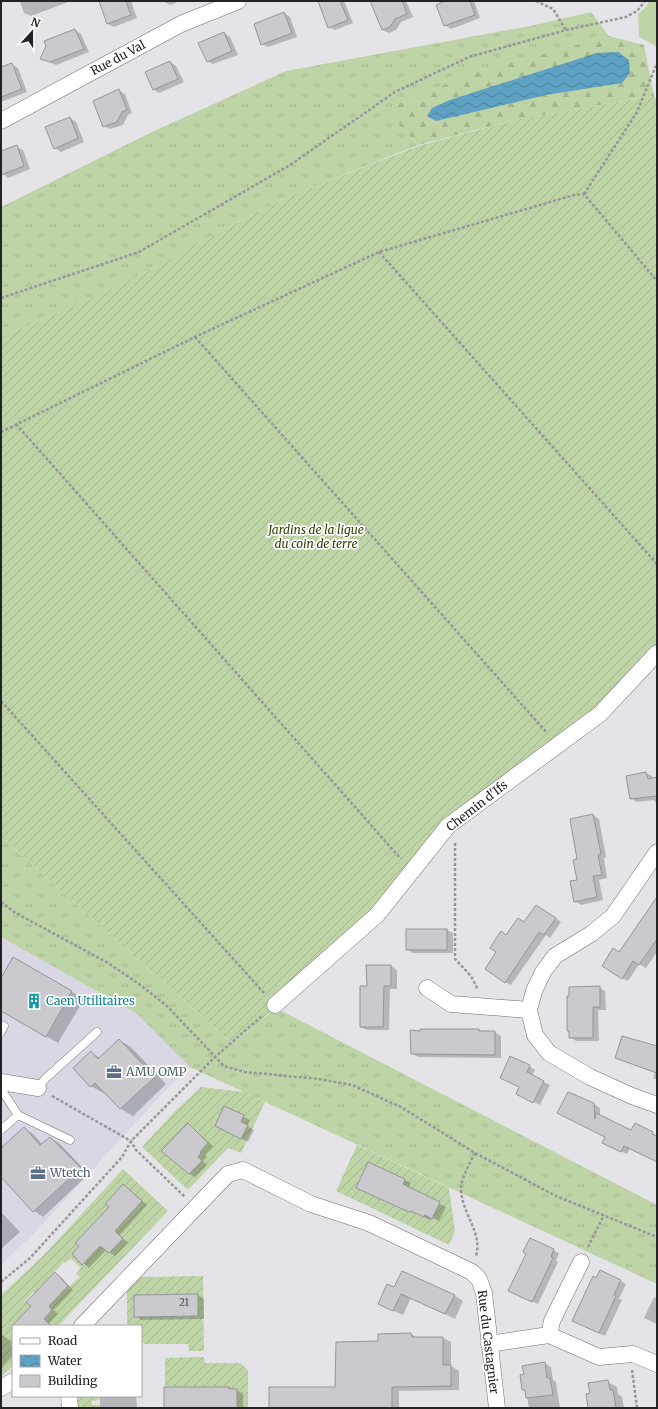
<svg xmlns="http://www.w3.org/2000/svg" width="658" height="1409" font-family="Merriweather,serif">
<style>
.built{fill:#d8d7e3}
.grass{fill:url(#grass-tufts)}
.forest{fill:url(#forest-firs)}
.garden{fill:url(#garden-furrows);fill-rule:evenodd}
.pitch{fill:#bfd4a6}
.water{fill:url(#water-waves)}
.shadow{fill:#0003}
.building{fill:#cacace;stroke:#959599}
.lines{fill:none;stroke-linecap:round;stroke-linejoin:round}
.lane-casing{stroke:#6e6e72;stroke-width:9}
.street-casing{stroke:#6e6e72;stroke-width:17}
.path{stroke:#97979b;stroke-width:2.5;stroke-dasharray:3 2;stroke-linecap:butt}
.lane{stroke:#fff;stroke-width:8}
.street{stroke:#fff;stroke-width:16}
.labels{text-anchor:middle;stroke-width:3.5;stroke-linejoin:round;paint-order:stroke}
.number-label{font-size:10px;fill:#4d4d4f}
.street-label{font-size:12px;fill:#232325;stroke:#fff}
.park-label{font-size:12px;font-style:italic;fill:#2d4301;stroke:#fff}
.culture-label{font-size:12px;fill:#0d838f;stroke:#fff;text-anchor:start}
.service-label{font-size:12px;fill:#4e5e75;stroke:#fff;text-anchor:start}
</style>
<defs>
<pattern id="grass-tufts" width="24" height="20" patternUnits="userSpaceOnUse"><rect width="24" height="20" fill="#bfd4a6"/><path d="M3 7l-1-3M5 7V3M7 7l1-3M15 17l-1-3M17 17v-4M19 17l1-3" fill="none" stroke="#a4b68f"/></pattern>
<pattern id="forest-firs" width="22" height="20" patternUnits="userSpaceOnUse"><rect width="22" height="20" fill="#bfd4a6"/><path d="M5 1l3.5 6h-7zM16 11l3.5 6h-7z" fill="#a4b68f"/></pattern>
<pattern id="garden-furrows" width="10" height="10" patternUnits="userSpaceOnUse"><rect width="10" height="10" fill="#bfd4a6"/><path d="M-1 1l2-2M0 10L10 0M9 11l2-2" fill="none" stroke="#a4b68f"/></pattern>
<pattern id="water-waves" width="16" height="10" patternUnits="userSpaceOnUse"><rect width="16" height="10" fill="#5fa1c2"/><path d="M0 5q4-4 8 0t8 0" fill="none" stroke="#4e839d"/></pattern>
</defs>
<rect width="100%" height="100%" fill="#e4e3e8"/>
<polygon class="built" points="1,937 137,1014 190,1067 160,1096 35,1232 1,1265"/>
<g class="grass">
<polygon points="591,12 609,36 472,73 392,107 396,122 418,145 294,195 257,212 152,269 74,306 1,337 1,207 152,132 286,71 535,25"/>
<polygon points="1,837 233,1044 276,1008 657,1205 657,1284 190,1067 137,1014 1,937"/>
</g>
<polygon class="forest" points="609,36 644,45 654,96 519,119 418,145 396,122 391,107 472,73"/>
<g class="garden">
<polygon points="654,96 657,100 657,659 456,820 379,919 233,1044 1,837 1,337 74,306 152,269 257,212 294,195 418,146 519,119"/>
<polygon points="201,1087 244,1092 265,1102 241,1153 228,1148 188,1190 142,1147 175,1111"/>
<path d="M 357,1145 L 449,1188 L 455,1232 L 449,1245 L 336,1191 ZM 368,1162 L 405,1179 L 393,1204 L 356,1188 Z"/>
<path d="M 123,1169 L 168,1211 L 58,1326 L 40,1326 L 44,1319 L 52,1309 L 33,1292 L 25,1301 L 31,1306 L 13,1326 L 13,1366 L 1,1377 L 1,1295 L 44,1255 ZM 100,1217 L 123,1239 L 109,1253 L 99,1245 L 90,1257 L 75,1243 ZM 71,1258 L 81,1268 L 76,1274 L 80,1277 L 60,1294 L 46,1281 L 64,1262 L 65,1263 Z"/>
<path d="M 203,1276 L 204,1351 L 189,1351 L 188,1344 L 145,1344 L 141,1341 L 141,1326 L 127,1326 L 127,1291 L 140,1277 ZM 134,1295 L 198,1295 L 198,1316 L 134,1317 Z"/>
<polygon points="204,1357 205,1363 240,1363 248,1370 248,1408 237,1408 237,1389 229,1389 229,1387 165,1387 165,1358"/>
<polygon points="78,1396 99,1396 100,1400 92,1401 92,1405 100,1405 100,1408 78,1408"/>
</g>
<polygon class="pitch" points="649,1 657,1 657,47 639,37 638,14 646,7"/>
<polygon class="water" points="618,52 629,60 630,73 622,83 546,95 436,121 427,116 432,108 450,100 597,53"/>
<g class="shadow">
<polygon points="20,1 71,1 31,16 24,13"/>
<polygon points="114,1 131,1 137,18 114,27 108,24"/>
<polygon points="163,1 180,1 170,5"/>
<polygon points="319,1 344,1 353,23 335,30 329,27"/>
<polygon points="380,1 406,1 413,17 401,22 396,30 389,33 383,30"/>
<polygon points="448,1 474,1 480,18 451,29 445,25"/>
<polygon points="284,13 290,17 297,37 268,47 262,44"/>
<polygon points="75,30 81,34 89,52 56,65 42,59"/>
<polygon points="224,33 230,37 238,55 213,64 207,61"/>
<polygon points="170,62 176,66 184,82 159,93 153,89"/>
<polygon points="11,64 18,68 27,92 1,102 1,68"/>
<polygon points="119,91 125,94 132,113 128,115 123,125 110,129 104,126"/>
<polygon points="70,118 76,122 84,142 61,152 55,148"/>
<polygon points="17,147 23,150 30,169 8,178 1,172 1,152"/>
<polygon points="646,773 652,776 653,779 657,778 657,804 654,800 637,802 631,798"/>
<polygon points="593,815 599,819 606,857 604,858 607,878 599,880 603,900 581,905 575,901 578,880 579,860"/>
<polygon points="657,898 657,952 646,968 639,964 628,981 622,978 620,953"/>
<polygon points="543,909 561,922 550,938 546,935 511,985 505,982 507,936"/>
<polygon points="447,930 453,933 453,953 413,953 407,949"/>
<polygon points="14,958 84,999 58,1043 1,1010 1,980"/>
<polygon points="391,966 397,970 397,989 390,989 389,1030 367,1030 360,1027 368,987"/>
<polygon points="599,987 605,991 606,1010 598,1010 599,1041 576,1041 570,1037"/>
<polygon points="479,1030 483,1032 494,1032 501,1036 501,1058 418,1057 412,1053 411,1031"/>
<polygon points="119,1040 131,1047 166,1084 133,1116 121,1109 104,1092 103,1093 91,1086 91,1052 100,1058"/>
<polygon points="657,1047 657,1080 653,1078 655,1073 616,1058"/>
<polygon points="529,1066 535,1070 532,1076 550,1085 540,1105 517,1094"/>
<polygon points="594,1104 600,1108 600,1117 632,1132 636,1125 657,1136 657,1161 630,1148 627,1154 609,1146 606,1137 564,1116"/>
<polygon points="224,1107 250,1120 247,1126 254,1130 248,1142 222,1129"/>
<polygon points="188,1124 213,1146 205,1155 207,1157 203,1161 207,1165 195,1177 189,1174"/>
<polygon points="24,1128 33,1134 42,1144 50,1138 59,1143 89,1174 43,1217 34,1211 1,1176 1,1149"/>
<polygon points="369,1163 405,1180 411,1183 409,1188 446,1207 439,1221 431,1217 430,1220 418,1214 416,1214 363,1191"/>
<polygon points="124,1185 147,1205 120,1235 128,1243 115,1256 106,1250 89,1268 73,1254 110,1207"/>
<polygon points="1,1212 20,1232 1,1249"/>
<polygon points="530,1239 559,1253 556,1261 558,1262 538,1304 515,1294"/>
<polygon points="55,1273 61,1277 73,1290 54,1310 58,1314 49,1323 51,1325 49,1326 22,1326 32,1306"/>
<polygon points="620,1281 626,1284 619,1299 622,1300 605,1336 579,1324"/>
<polygon points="395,1289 454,1295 463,1301 455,1319 411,1298 403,1315 389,1309"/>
<polygon points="198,1295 204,1299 204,1319 141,1320 135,1316"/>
<polygon points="654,1297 657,1299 657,1324 644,1318"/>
<polygon points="1,1334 13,1343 13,1355 1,1368"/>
<polygon points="411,1334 418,1338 443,1338 451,1342 451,1366 459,1371 459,1390 399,1391 399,1408 270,1408 336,1388 379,1342"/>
<polygon points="545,1363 551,1367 553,1380 556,1382 560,1408 529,1408 526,1391 523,1390 525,1375"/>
<polygon points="608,1382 617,1387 618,1394 622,1397 624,1408 589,1408"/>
<polygon points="229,1388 243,1393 243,1408 165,1408"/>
<polygon points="100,1396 136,1396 137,1408 100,1408"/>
</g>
<g class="building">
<polygon points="99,1 126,1 131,15 107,24"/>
<polygon points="318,1 340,1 348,20 328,28"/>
<polygon points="370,1 402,1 407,14 395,19 390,27 382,30"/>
<polygon points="445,1 470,1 475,15 444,26 436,5"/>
<polygon points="284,12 292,33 261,45 254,24"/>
<polygon points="75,29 84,49 50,62 40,59 46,46 44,41"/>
<polygon points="224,32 232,51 207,62 198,43"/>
<polygon points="170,61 178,79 153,90 145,72"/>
<polygon points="12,63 22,89 1,97 1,67"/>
<polygon points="119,89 127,110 122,112 117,122 103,127 93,101"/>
<polygon points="70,117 78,138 54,149 45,127"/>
<polygon points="17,145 24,166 1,175 1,151"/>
<polygon points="646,772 648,779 657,777 657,796 630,799 626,776"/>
<polygon points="593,814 601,854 598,855 602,875 593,876 597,897 574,902 570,881 577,880 573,860 577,859 570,819"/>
<polygon points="657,897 657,939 639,965 633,961 622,979 602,966 613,948 619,952"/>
<polygon points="536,905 556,918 544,935 539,932 505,983 485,969 496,952 490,948 501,931 506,935 518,918 524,922"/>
<rect x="406" y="929" width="41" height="21"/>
<polygon points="13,957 72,991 46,1037 1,1011 1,978"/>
<polygon points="366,965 391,965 391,986 384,986 383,1027 360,1027 360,986 367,986"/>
<polygon points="600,986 600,1007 593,1007 593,1038 569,1038 569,1031 567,1031 567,996 569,996 569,987"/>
<polygon points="420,1029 479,1029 479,1031 495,1031 495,1055 411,1054 410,1030 420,1031"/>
<polygon points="622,1036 657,1046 657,1073 615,1058"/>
<polygon points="119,1039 155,1077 120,1109 95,1083 90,1087 73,1068 91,1051 98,1059"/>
<polygon points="510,1056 530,1065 527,1072 544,1081 533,1103 516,1094 519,1087 500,1078"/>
<polygon points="568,1092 594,1103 595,1119 596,1113 631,1130 635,1123 653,1132 652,1134 657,1136 657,1162 624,1146 621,1152 602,1143 605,1137 557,1113"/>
<polygon points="224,1106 244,1115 241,1122 248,1125 241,1139 215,1126"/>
<polygon points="188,1123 208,1143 200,1152 201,1153 198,1157 202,1161 189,1174 161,1151"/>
<polygon points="24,1127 40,1145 50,1137 81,1168 33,1212 1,1177 1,1148"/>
<polygon points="368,1162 405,1179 403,1184 440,1202 432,1219 425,1215 424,1217 411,1211 409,1212 356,1188"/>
<polygon points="123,1184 142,1201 115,1231 123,1239 109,1253 100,1246 82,1265 72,1254 79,1246 75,1243 109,1207 105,1204"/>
<polygon points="530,1238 554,1249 551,1257 553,1258 532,1302 508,1291 526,1254 523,1252"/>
<polygon points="600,1270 621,1280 614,1295 616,1296 599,1333 572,1321 593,1276 596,1278"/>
<polygon points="402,1271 455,1295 445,1314 401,1294 393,1311 378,1304 387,1284 394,1287"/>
<polygon points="55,1272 68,1286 49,1306 52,1310 44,1319 51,1326 12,1326 31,1306 26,1302"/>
<polygon points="198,1294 198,1316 134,1317 134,1295"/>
<polygon points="411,1333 412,1337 443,1337 443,1365 451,1365 451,1386 392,1387 392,1408 269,1408 269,1387 335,1387 336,1342 378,1341 378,1334"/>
<polygon points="545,1362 547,1378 550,1378 553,1395 526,1398 525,1390 522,1390 520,1375 524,1374 522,1366"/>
<polygon points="608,1380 610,1390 613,1390 616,1408 588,1408 586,1394 590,1393 588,1383"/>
<polygon points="164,1387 229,1387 229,1389 237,1389 237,1408 164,1408"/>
</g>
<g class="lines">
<g class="lane-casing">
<g id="lane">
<polyline points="1,1032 4,1026"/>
<polyline points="38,1088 45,1079 97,1032"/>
<polyline points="1,1089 18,1115 1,1130"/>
<polyline points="18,1115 70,1140"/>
</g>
</g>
<g class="street-casing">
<g id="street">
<polyline points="1,121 181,24 238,1"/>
<polyline points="657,852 613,916 591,934 555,956 543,972 534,991 529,1010 535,1035 549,1053 590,1077 632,1096 657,1105"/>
<polyline points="427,988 451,1004 529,1010"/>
<polyline points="275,1005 377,915 448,826 600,714 657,653"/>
<polyline points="1,1082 38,1088"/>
<polyline points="82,1326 228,1174 243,1170 311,1204 369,1223 472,1272 479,1279 484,1293 497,1408"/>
<polyline points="549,1335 552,1321 581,1262"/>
<polyline points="489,1344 549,1335 599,1357 633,1354 657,1364"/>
<polyline points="1,1388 13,1381"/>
<polyline points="69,1396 70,1408"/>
</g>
</g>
<g class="path">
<polyline points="536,1 553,9 566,30"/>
<polyline points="584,194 637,112 657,63"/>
<polyline points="379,252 657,564"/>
<polyline points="1,298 139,252 290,165 395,92 469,57 566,30 626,17 637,11 645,1"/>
<polyline points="195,337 547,733"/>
<polyline points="16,424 401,859"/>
<polyline points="1,432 195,337 379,252 574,195 584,194 657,281"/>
<polyline points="1,701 264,993"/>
<polyline points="455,843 455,959 471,976 478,990"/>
<polyline points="1,902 14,912 108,963 139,984 166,1005 224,1066 245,1072 319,1079 352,1085 401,1107 475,1153 556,1196 657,1237"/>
<polyline points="52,1096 131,1141 136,1150 185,1197"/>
<path d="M 475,1153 C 470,1163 462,1176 461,1188 C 461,1213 483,1232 476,1256"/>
<polyline points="588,1247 604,1215"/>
<polyline points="1,1282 30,1258 122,1157 131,1141 215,1057 263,1015"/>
<polyline points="632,1370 637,1408"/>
<polyline points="656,1408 657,1408"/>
</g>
<use href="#lane" class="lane"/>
<use href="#street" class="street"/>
</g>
<defs>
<g id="building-bare" transform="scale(1.2)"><path d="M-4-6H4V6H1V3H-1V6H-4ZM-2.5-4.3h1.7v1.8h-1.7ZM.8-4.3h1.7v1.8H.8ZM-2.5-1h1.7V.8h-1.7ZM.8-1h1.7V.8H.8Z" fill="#0f9aa8" stroke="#fff" stroke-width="2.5" paint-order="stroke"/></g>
<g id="office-bare" transform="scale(1.2)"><path d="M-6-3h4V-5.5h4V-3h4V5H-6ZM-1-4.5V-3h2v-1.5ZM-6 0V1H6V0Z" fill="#5c6f8a" stroke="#fff" stroke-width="2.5" paint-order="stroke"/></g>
</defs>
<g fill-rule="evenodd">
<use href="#building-bare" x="34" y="1001"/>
<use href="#office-bare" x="114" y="1072"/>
<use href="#office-bare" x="38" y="1173"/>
</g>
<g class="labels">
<g class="number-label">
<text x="184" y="1306">21</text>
</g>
<g class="street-label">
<text transform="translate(118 58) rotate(-28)" y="4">Rue du Val</text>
<text transform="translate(477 806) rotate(-38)" y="4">Chemin d'Ifs</text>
<text transform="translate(488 1342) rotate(83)" y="4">Rue du Castagnier</text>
</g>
<g class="park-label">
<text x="316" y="534">Jardins de la ligue<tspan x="316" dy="14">du coin de terre</tspan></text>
</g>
<g class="culture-label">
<text x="46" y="1005">Caen Utilitaires</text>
</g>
<g class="service-label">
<text x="126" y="1076">AMU OMP</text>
<text x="50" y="1177">Wtetch</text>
</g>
</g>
<rect width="658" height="1409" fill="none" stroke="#232325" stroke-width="4"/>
<rect x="12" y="1325" width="130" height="72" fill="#ffffff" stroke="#a7a7a8"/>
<rect x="20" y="1338" width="20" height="6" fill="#ffffff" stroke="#a7a7a8"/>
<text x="48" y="1345" font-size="12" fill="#232325">Road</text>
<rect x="20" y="1355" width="20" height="12" fill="url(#water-waves)" stroke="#a7a7a8"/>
<text x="48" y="1365" font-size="12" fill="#232325">Water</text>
<rect x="20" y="1375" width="20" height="12" fill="#cacace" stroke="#a7a7a8"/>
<text x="48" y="1385" font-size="12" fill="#232325">Building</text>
<g transform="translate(32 32) rotate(21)" stroke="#ffffff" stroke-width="3" paint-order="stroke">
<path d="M0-3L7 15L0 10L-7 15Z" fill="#232325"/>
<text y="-6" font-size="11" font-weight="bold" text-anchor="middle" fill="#232325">N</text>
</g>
</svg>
